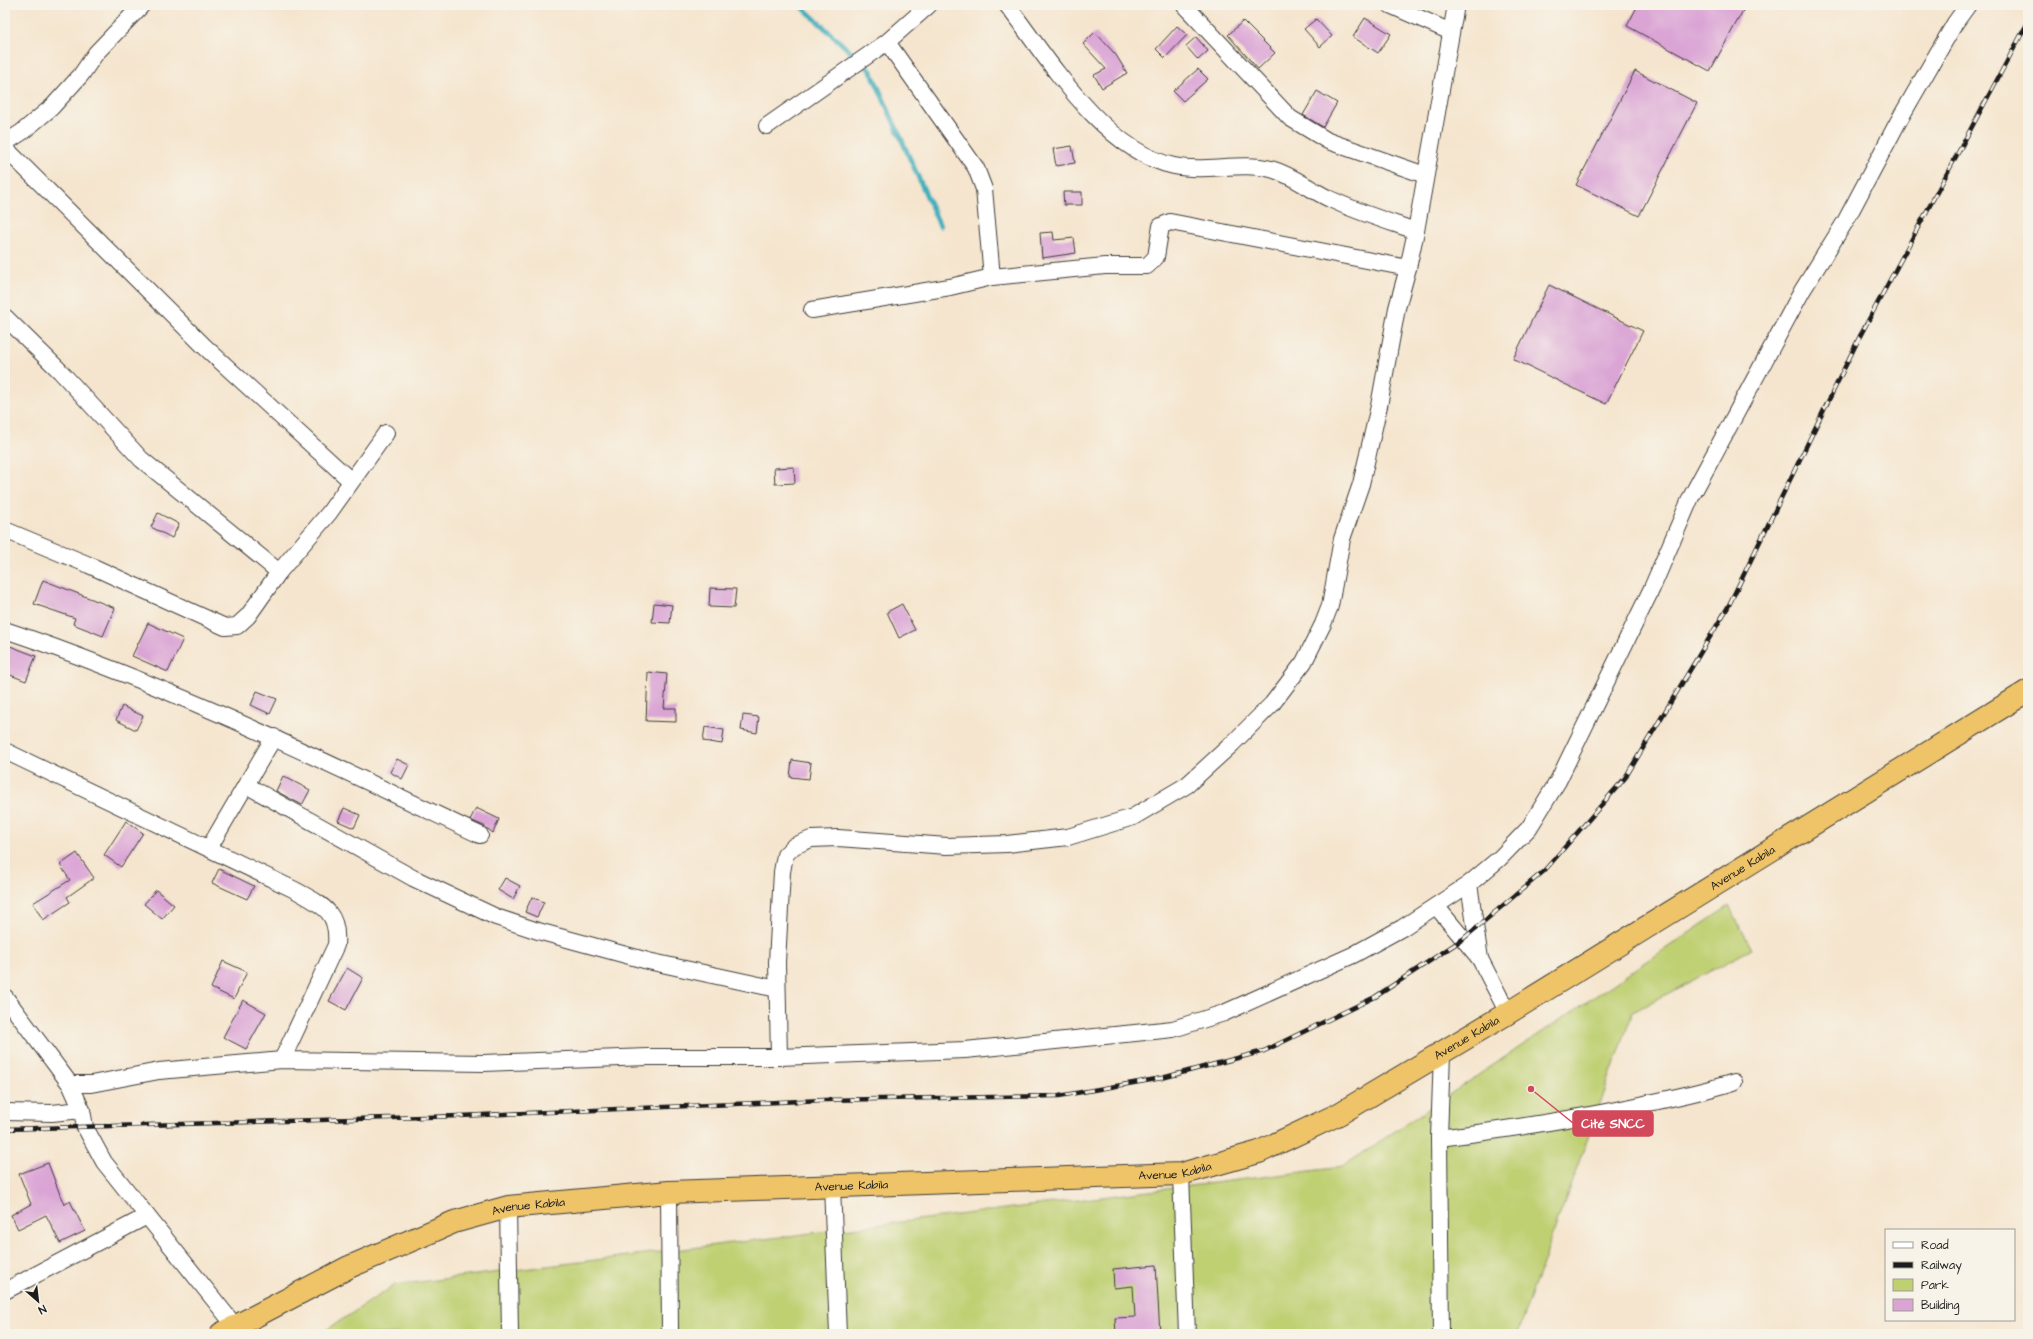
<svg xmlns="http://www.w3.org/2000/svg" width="2033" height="1339" font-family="'Architects Daughter',sans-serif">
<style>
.green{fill:#bfd073;stroke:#6e7648}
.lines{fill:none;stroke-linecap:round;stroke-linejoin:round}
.stream{stroke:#40afbd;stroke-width:5}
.building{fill:#daa4d5}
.street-casing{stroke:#3d3a37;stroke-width:18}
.highway-casing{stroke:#3d3a37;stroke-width:24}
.street{stroke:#fff;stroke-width:16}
.highway{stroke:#efc469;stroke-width:22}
.rail-casing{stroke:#1c1c1c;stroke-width:4.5}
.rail{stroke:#f7f3e8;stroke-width:3;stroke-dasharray:9;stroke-linecap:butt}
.labels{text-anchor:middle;stroke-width:3;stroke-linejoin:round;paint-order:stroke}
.street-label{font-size:12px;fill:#1c1c1c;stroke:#f7f3e8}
.leader{fill:none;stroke:#d1495b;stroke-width:1.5}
.callout-dot{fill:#d1495b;stroke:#f7f3e8;stroke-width:1.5}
.callout{fill:#d1495b;stroke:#d1495b;stroke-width:1.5}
.callout-label{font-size:13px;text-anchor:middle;font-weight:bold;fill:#fff}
</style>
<rect width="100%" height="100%" fill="#f7f3e8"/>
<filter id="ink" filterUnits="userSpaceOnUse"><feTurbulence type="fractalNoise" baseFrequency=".025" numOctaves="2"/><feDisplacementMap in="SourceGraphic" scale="8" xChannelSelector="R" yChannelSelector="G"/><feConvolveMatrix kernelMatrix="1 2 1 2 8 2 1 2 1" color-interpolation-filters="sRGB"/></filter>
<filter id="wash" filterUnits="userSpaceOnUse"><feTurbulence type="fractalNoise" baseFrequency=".012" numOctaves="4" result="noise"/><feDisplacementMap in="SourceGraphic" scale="16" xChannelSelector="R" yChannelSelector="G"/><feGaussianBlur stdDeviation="0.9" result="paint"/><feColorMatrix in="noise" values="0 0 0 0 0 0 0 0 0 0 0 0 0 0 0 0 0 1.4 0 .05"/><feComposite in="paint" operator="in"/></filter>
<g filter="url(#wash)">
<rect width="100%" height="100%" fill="#f5e5ce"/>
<polygon class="green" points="1729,906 1752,949 1633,1012 1517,1334 320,1334 395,1285 1342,1167"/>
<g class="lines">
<polyline class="stream" points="800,5 871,71 940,226"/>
</g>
<g id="blocks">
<g class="building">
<polygon points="1638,5 1746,5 1710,71 1627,26"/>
<polygon points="1365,18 1391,34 1378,53 1353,37"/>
<polygon points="1316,19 1332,36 1320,47 1304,29"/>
<polygon points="1243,21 1275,53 1258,69 1228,35"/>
<polygon points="1177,26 1187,35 1165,58 1156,49"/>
<polygon points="1095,32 1116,55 1127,73 1102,88 1094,75 1106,69 1083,44"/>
<polygon points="1196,37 1208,51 1198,60 1186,46"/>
<polygon points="1198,69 1208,79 1183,101 1173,91"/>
<polygon points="1635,71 1697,103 1639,216 1576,185"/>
<polygon points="1317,91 1337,103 1323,127 1303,115"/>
<polygon points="1072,146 1075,163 1056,166 1053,149"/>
<polygon points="1063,192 1082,192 1082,205 1064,205"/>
<polygon points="1053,232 1054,240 1074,238 1076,253 1042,258 1040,233"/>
<polygon points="1549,285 1643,331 1606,404 1513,359"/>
<polygon points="794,467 795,483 775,484 774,468"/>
<polygon points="158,513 179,524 172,538 151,527"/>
<polygon points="43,580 115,608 103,636 73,624 75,618 34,604"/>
<polygon points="710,588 736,589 734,608 709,607"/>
<polygon points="654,603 672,605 670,623 652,622"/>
<polygon points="902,604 915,630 899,638 887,612"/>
<polygon points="148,623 183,639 168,672 132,656"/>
<polygon points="5,644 36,656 26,681 5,673"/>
<polygon points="648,672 667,674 664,708 676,708 676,722 646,721"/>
<polygon points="257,691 277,699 270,714 251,705"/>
<polygon points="122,706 143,716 136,730 116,720"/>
<polygon points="743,715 759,717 757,733 741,730"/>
<polygon points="705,727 724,730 722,744 703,741"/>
<polygon points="397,759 409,765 402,779 390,772"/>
<polygon points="792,760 811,763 809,779 790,777"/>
<polygon points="283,776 310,790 302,805 276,791"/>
<polygon points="344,808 360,815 354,828 338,821"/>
<polygon points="476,808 499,819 493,833 484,826 470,820"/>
<polygon points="126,821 143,833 121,867 104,855"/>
<polygon points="77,853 94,878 67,897 70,902 43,920 33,903 70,880 60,865"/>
<polygon points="219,869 254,886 247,899 212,883"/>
<polygon points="505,878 520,886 513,899 498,890"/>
<polygon points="156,890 174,905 162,919 144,904"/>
<polygon points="532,897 544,902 537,917 525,912"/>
<polygon points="223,961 247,972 234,999 211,988"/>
<polygon points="347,968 363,978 346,1010 329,1001"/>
<polygon points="243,1000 266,1013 246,1049 223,1037"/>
<polygon points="48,1163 64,1205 70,1201 85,1231 60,1243 46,1215 18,1229 11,1215 31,1204 19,1174"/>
<polygon points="1156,1265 1160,1334 1116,1334 1115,1318 1135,1317 1133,1286 1114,1288 1113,1269"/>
</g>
</g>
</g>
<g filter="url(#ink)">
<use href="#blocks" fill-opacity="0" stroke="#3d3a37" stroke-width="1"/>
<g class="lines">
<g class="street-casing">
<g id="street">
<path d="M 1007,5 C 1048,59 1104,151 1174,166 C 1206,173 1239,161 1271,169 C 1293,175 1310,190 1330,199 C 1357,212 1387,221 1416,231"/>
<polyline points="1184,5 1290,118 1328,141 1425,175"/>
<polyline points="1390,5 1451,32"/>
<polyline points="887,42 976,168 984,189 992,277"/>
<polyline points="767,126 887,42 929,5"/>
<polyline points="5,143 22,132 52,107 81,75 96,53 142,5"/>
<polyline points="5,148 205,347 351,481"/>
<polyline points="812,310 950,287 992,277 1105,266 1147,266 1156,257 1161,226 1170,222 1408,268"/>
<polyline points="5,317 60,371 141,459 279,572"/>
<polyline points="5,530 89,565 225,627 237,626 248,616 279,572 329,513 386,433"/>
<path d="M 5,630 C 169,685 324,761 480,835"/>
<path d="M 5,751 L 295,890 C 322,905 339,911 336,945 L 282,1060"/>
<polyline points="246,785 413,878 496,917 538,931 648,961 777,989"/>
<polyline points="209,848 274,737"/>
<polyline points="1469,884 1480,959"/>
<polyline points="1436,906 1480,959 1508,1013"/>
<polyline points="5,997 70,1084 82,1110 85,1127 104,1162 235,1326"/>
<polyline points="779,1057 777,962 782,872 785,855 794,846 811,839 838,838 947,846 1007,844 1068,837 1133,817 1187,785 1232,744 1272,704 1304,662 1323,624 1330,606 1342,539 1361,484 1379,406 1397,308 1408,268 1416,231 1456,5"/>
<polyline points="70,1084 91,1084 159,1071 282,1060 484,1063 648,1057 779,1057 965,1050 1135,1033 1173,1029 1224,1013 1353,955 1402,928 1469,884 1500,858 1529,828 1558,781 1652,588 1691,497 1802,291 1845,222 1898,122 1955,23 1968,5"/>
<polyline points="5,1112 52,1113 82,1110"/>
<path d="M 1439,1138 C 1504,1130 1567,1120 1631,1107 C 1666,1099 1700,1093 1734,1082"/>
<polyline points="1181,1174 1187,1334"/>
<polyline points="832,1186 838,1334"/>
<polyline points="669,1192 670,1334"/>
<polyline points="508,1207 510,1334"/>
<polyline points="5,1291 147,1216"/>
<polyline points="1441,1334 1439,1138 1442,1053"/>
</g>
</g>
<g class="highway-casing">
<g id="highway">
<path id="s1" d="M 221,1334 L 349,1267 L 454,1222 L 508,1207 L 669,1192 L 1181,1174 L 1259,1152 L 1339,1114 L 1508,1013 L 2028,691"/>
</g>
</g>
<use href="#street" class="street"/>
<use href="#highway" class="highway"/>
<g class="rail-casing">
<polyline id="rail" points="5,1129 460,1116 824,1100 1059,1096 1162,1078 1264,1051 1375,997 1463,939 1544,871 1625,778 1728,607 1860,336 2028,22"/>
</g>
<use href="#rail" class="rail"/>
</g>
</g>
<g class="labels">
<g class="street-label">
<text dy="4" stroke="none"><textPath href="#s1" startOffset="1631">Avenue Kabila</textPath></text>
<text dy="4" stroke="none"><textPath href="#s1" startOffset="1307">Avenue Kabila</textPath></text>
<text dy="4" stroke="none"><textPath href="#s1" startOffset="983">Avenue Kabila</textPath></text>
<text dy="4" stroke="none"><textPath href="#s1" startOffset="659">Avenue Kabila</textPath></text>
<text dy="4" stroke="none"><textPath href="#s1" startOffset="335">Avenue Kabila</textPath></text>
</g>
</g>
<path class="leader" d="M1531 1089L1573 1123"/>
<circle class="callout-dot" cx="1531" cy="1089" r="4"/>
<rect class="callout" x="1573" y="1111" width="80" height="25" rx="4"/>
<g class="callout-label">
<text x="1613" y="1128">Cité SNCC</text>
</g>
<rect width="2033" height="1339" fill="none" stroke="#f7f3e8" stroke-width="20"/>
<rect x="1885" y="1229" width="130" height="92" fill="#f7f3e8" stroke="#9f9d96"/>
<rect x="1893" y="1242" width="20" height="6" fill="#ffffff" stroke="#9f9d96"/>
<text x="1921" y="1249" font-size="12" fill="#1c1c1c">Road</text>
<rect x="1893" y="1262" width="20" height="6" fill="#1c1c1c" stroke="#9f9d96"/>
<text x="1921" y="1269" font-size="12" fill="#1c1c1c">Railway</text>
<rect x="1893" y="1279" width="20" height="12" fill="#bfd073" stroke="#9f9d96"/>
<text x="1921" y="1289" font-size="12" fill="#1c1c1c">Park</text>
<rect x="1893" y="1299" width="20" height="12" fill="#daa4d5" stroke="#9f9d96"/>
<text x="1921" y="1309" font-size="12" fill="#1c1c1c">Building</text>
<g transform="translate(38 1301) rotate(152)" stroke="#f7f3e8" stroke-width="3" paint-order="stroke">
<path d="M0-3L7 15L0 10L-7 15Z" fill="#1c1c1c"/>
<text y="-6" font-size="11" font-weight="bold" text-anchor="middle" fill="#1c1c1c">N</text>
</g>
</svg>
